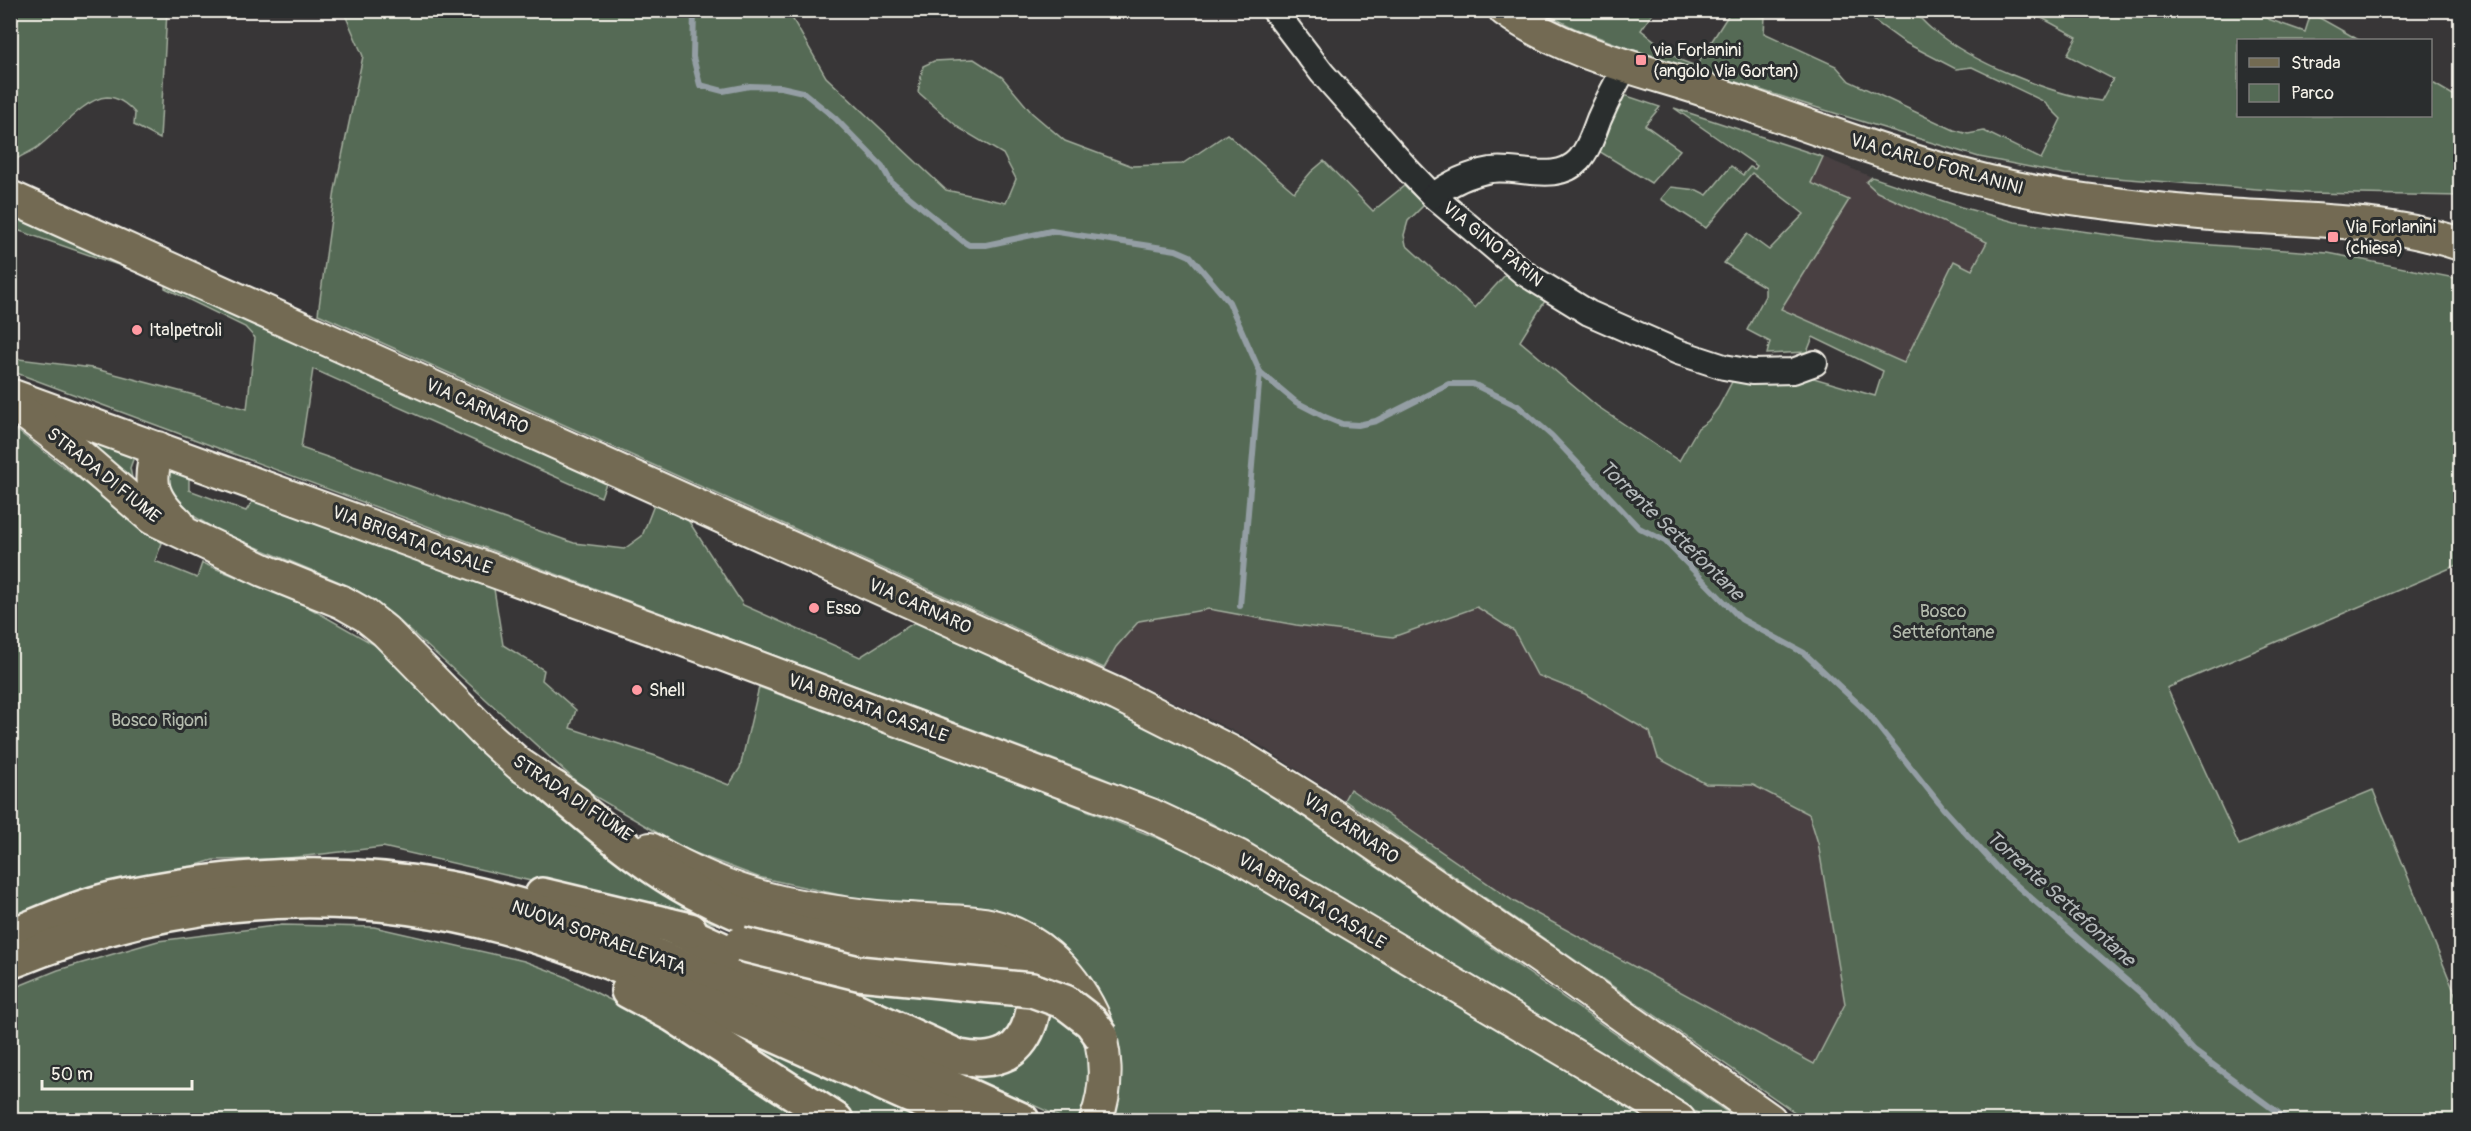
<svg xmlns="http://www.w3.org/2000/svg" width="2471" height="1131" font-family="Pangolin,sans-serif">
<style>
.built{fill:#484142}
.green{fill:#546a55;stroke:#a4ae9e;stroke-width:1.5}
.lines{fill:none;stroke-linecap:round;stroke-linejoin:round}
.stream{stroke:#949ea4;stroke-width:6}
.minor-casing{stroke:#f4f1e8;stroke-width:28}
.major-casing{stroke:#f4f1e8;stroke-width:36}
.highway-casing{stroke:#f4f1e8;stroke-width:38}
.minor{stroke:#2a2d2e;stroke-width:24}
.major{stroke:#736b52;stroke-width:32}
.highway{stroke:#736b52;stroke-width:33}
.highway-bridge-casing{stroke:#f4f1e8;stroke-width:38;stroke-linecap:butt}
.highway-bridge{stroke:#736b52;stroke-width:33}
.poi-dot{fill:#ff9aa2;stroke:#2a2d2e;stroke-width:2}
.labels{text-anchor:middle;stroke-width:6;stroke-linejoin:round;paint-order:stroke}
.poi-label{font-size:18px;fill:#f4f1e8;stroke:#2a2d2e;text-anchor:start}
.street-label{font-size:18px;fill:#f4f1e8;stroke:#2a2d2e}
.park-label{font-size:18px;fill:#b4bbad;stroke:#2a2d2e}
.water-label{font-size:20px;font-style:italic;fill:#b4b9ba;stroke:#2a2d2e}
</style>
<rect width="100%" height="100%" fill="#383637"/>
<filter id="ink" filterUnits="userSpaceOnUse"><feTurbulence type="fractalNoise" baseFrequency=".0167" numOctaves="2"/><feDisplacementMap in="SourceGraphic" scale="12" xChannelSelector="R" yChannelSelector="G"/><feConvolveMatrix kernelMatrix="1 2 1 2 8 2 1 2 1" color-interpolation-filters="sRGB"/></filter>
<g filter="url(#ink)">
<g class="built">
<polygon points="1823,157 1872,177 1866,182 1877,192 1987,241 1972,270 1954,262 1905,363 1781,309 1849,201 1810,183"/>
<polygon points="1476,607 1514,631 1537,675 1585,694 1650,732 1706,784 1753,785 1809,814 1818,843 1845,1004 1813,1064 1515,902 1350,789 1344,800 1250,739 1104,668 1116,647 1139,621 1209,609 1296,625 1393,637"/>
</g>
<g class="green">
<path d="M 11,10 L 167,11 L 160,139 L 134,125 L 135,113 C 128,105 119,97 107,97 C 83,98 55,136 35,149 C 25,155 20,155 11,164 Z"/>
<path d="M 343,10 L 788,11 L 826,77 L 946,190 L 1006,203 L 1016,179 L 1003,154 L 959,128 L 918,92 L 923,66 L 934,61 L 974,59 L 1002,77 L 1032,113 L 1065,141 L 1132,166 L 1182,164 L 1227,134 L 1294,192 L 1311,172 L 1324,161 L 1373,211 L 1404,186 L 1424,205 L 1408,221 L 1404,235 L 1406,245 L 1475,308 L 1507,273 L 1545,301 L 1520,341 L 1597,406 L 1679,461 L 1698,428 L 1708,421 L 1718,408 L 1733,380 C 1757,382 1785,389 1807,376 L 1875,396 L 1883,371 L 1813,337 L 1807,352 L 1767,354 L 1770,342 L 1747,330 L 1765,296 L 1765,287 L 1724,263 L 1747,234 L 1769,250 L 1804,214 L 1752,173 L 1706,228 L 1661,199 L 1671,187 L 1697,190 L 1707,195 L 1731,166 L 1743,175 L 1750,167 L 1755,169 L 1757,166 L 1674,108 L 1823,157 L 1811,183 L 1849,200 L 1781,309 L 1904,363 L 1954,261 L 1972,270 L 1987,242 L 1877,192 L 1866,182 L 1872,177 L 1961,207 L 2015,222 L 2154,241 L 2328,253 L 2460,279 L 2460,564 L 2167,688 L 2239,845 L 2373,790 L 2460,1006 L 2460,1120 L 1806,1120 L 1344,800 L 1350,789 L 1515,902 L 1814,1064 L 1845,1004 L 1818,843 L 1809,814 L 1753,785 L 1706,784 L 1658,758 L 1650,732 L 1585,694 L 1537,675 L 1514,631 L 1477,607 L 1393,637 L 1296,625 L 1209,609 L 1139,621 L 1116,647 L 1104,668 L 318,314 L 335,190 L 363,56 Z"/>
<path d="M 1540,11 L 1654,11 L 1641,30 L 1680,60 L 1696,66 L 1729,14 L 1765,17 L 1764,33 L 1836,66 L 1849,81 L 1954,130 L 1968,134 L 1984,131 L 2041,159 L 2061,119 L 2043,101 L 1972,67 L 1956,69 L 1904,42 L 1861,11 L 1913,11 C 1920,17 1926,25 1933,30 C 1971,62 2052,95 2101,101 L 2113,79 L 2067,55 L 2077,37 L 2029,11 L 2257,11 L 2268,19 L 2305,32 L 2311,13 L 2359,40 L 2238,40 L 2238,116 L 2430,116 L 2431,82 L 2460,99 L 2460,196 L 2308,193 L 2065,174 L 1979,157 L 1818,108 L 1619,45 L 1574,28 Z"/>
<polygon points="1621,94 1660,107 1645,125 1680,150 1651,183 1597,150"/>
<polygon points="11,215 130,269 11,228"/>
<polygon points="165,282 606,483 601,497 313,369 301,448 574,543 624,549 642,536 654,505 688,520 743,605 860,657 918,620 1157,728 1241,774 1429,903 1738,1120 1709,1120 1277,860 1211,823 1098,776 11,371 11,358 92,368 247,409 255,338 245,327 165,288"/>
<polygon points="10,425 162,543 155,561 197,578 202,563 301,603 382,649 659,881 1013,981 1020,1014 1004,1042 967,1050 741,944 744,930 383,847 280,859 213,860 11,922"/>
<polygon points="80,435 135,454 130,468 134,488"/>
<polygon points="167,466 189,474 189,490 246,511 254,499 494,589 503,645 544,670 542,680 576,710 570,728 656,756 729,785 740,768 759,687 985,770 1205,857 1428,983 1650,1120 1066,1120 924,1055 970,1068 1042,1008 842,929 850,897 758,877 687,850 589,793 392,614 349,586 216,530 173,503"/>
<polygon points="282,925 374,927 524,961 564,976 645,1018 795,1107 812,1120 11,1120 11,989 58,970 158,941"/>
<polygon points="709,1023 933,1120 858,1120"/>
</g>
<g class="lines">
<g class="stream">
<polyline points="694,10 693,57 700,85 723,91 750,86 781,87 803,92 835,118 882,166 891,182 964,242 969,245 986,245 1051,231 1176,250 1190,256 1229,302 1260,372 1296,402 1325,417 1342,424 1358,425 1376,421 1449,384 1473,384 1518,406 1552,436 1639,528 1665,541 1741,619 1804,653 1839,686 1865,710 1943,808 2000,871 2142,994 2194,1051 2288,1120"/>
<polyline points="1240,606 1260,372"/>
</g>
<g class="minor-casing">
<g id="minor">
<polyline points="1274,10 1322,73 1409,171 1433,196 1524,273 1589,313 1678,352 1724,367 1752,372 1793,371 1815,363"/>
<path d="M 1433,196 C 1451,182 1469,174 1491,170 C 1519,166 1557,184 1579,160 C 1589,149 1594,132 1599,119 C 1607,101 1616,83 1626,66"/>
</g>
</g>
<g class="major-casing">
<g id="major">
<path d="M 1505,10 C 1567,55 1646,70 1717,94 C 1838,135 1958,184 2085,200 C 2131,206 2178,212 2224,215 C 2302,220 2386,219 2460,244"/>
<polyline points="10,197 1118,695 1239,756 1316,804 1554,967 1770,1120"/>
<polyline points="10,395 703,647 1151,815 1238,856 1622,1084 1679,1120"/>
<polyline points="17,407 71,448 152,518 263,570 342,602 365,615 385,631 488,736 519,764 577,803"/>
<path d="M 158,448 C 147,483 151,498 178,523"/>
<path d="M 650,849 C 692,873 737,893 785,903 C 825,911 866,917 907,919 C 932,921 959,920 984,924 C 1033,933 1071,970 1092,1014 C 1107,1048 1109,1085 1096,1120"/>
</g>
</g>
<g class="highway-casing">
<g id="highway">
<path d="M 554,788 C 597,824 647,868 696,893 C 748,921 810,939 869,947 C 917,954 972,944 1016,969 C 1021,972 1027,976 1029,980 C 1041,1002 1029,1041 1007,1053 C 991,1061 976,1060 959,1057 L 668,925"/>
<polyline points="542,895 690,930"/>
<path d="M 10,936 C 43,923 77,907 111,899 C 221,875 336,867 447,888 C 554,908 655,954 754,999 C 843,1039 933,1080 1022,1120"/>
<path d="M 10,962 C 171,896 336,882 504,927 C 589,950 669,987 748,1023 C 820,1056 892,1088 964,1120"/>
<polyline points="628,991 673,1015 836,1120"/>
</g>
</g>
<use href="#minor" class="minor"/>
<use href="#major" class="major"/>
<use href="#highway" class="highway"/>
<g class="highway-bridge-casing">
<polyline id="highway-bridge" points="741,944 858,973 1032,990 1065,1002 1091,1022 1102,1037"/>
</g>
<use href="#highway-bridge" class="highway-bridge"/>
</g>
</g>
<g class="poi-dot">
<rect x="1635" y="54" width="12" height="12" rx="3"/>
<rect x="2327" y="231" width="12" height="12" rx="3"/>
<circle cx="137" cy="330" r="6"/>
<circle cx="814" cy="608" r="6"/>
<circle cx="637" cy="690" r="6"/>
</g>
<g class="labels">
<g class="poi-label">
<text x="1653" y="56">via Forlanini<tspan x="1653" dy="21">(angolo Via Gortan)</tspan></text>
<text x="2345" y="233">Via Forlanini<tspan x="2345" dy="21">(chiesa)</tspan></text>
<text x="149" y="336">Italpetroli</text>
<text x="826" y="614">Esso</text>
<text x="649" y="696">Shell</text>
</g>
<g class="street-label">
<text transform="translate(1937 164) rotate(16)" y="6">VIA CARLO FORLANINI</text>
<text transform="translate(1493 244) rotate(39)" y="6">VIA GINO PARIN</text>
<text transform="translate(477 406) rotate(24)" y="6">VIA CARNARO</text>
<text transform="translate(104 475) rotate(39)" y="6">STRADA DI FIUME</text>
<text transform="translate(412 540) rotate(20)" y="6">VIA BRIGATA CASALE</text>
<text transform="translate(920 606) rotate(24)" y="6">VIA CARNARO</text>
<text transform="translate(868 708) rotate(20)" y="6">VIA BRIGATA CASALE</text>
<text transform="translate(573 798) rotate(34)" y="6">STRADA DI FIUME</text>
<text transform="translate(1351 828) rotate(34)" y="6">VIA CARNARO</text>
<text transform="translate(1312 901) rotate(31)" y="6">VIA BRIGATA CASALE</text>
<text transform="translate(599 937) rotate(20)" y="6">NUOVA SOPRAELEVATA</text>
</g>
<g class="park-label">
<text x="1943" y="617">Bosco<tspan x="1943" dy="21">Settefontane</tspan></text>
<text x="159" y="726">Bosco Rigoni</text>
</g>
<g class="water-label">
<text transform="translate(1672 530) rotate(44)" y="7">Torrente Settefontane</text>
<text transform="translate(2061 898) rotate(42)" y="7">Torrente Settefontane</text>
</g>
</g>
<rect width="2471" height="1131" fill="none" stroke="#2a2d2e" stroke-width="36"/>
<rect x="18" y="18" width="2435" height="1095" fill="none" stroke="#f4f1e8" stroke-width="2" filter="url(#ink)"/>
<rect x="2237" y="39" width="195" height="78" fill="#2a2d2e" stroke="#7b7b78" stroke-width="1.5"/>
<rect x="2249" y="58" width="30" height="9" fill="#736b52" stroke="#7b7b78" stroke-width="1.5"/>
<text x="2291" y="69" font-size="18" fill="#f4f1e8">Strada</text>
<rect x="2249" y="84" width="30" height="18" fill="#546a55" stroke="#7b7b78" stroke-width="1.5"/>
<text x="2291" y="99" font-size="18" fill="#f4f1e8">Parco</text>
<path d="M42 1080v9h150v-9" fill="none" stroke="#f4f1e8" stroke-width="3"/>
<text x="51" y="1080" font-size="18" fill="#f4f1e8" stroke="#2a2d2e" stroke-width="4.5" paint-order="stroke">50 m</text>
</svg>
